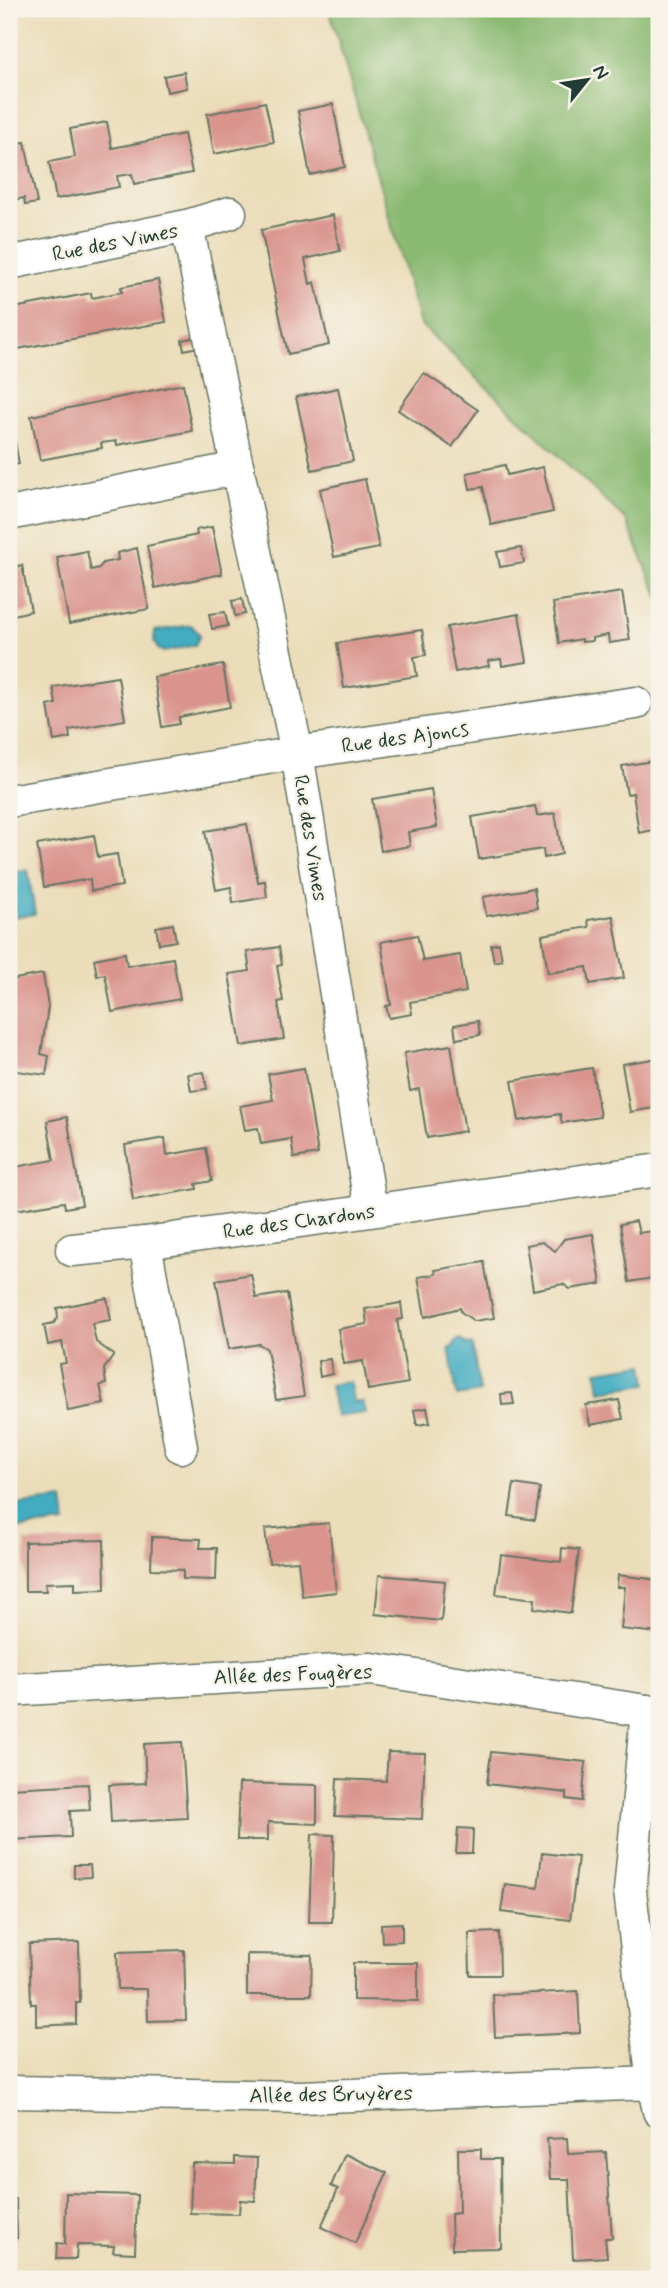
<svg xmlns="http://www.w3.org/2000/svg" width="668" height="2288" font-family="Mynerve,sans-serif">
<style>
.forest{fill:#8ab972;stroke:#547b53;stroke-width:2}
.water{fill:#42acc1;stroke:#30747a;stroke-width:2}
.building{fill:#d9948e}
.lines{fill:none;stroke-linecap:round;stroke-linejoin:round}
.minor-casing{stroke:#667563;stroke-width:35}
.minor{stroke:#fff;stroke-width:32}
.labels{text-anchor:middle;stroke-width:5;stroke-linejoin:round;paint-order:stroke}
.street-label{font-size:21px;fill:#1f3d34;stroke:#f7f3e8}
</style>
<rect width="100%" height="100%" fill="#f7f3e8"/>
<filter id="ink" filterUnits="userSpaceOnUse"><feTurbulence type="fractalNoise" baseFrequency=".0143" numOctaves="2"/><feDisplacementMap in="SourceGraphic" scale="14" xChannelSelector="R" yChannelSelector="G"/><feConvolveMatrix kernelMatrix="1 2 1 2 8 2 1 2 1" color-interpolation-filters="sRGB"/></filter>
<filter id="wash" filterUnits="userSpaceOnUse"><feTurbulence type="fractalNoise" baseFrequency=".00686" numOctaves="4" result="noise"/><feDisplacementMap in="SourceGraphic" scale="28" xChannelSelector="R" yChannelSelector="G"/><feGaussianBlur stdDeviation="1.57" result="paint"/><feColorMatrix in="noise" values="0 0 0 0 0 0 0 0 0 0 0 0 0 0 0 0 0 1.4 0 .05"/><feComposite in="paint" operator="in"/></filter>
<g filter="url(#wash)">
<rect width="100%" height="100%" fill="#ebddb9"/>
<polygon class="forest" points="329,9 659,9 659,598 626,520 420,324"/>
<g class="water">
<polygon points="191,625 200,635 195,645 164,652 158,649 154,642 155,631"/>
<polygon points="28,870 35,914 16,917 9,873"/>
<polygon points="460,1339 468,1345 472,1344 480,1392 457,1396 449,1348 453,1347 455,1342"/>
<polygon points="644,1364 647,1384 600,1391 597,1371"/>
<polygon points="350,1381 353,1402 363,1402 365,1413 336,1417 330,1385"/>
<polygon points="63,1499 66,1523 17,1529 14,1505"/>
</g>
<g id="blocks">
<g class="building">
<polygon points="184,72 187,88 167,92 164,76"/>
<polygon points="265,102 274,142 214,154 207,114"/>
<polygon points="333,104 345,167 310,175 298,111"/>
<polygon points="107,122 112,148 184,134 192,173 134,184 132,174 117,176 119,187 56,199 49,162 75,157 70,129"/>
<polygon points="25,142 37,203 25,205 24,198 9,201 9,145"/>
<polygon points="333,215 340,251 305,259 310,284 315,282 329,345 288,354 261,230"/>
<polygon points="158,280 166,322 17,349 9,309 91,293 92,298 122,292 121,287"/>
<polygon points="197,337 198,347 184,350 182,340"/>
<polygon points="424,373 478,410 452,447 398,410"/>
<polygon points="183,384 192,431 117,445 116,441 101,443 102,448 40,460 31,416"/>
<polygon points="338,388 353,461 312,470 296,397"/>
<polygon points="9,420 11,420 19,464 9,466"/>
<polygon points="505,465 507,475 543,467 553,512 491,525 483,487 470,489 467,473"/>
<polygon points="365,479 379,548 334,557 320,489"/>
<polygon points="212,527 222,574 155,588 147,546 197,535 196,530"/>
<polygon points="137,548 149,609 69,624 57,557 87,551 91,570 99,568 103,563 118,560 117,553"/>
<polygon points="521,548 524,563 500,567 497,552"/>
<polygon points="22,565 31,611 9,616 9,568"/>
<polygon points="622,592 630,640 609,643 608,635 592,638 592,641 582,642 582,639 559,643 553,603"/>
<polygon points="242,599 245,614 235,616 232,601"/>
<polygon points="225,612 228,626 212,629 209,614"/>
<polygon points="519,614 527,662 502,666 501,659 488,661 489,666 455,672 447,627"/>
<polygon points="422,630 426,655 414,657 417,676 344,688 337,643"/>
<polygon points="223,665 230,707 179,717 179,724 162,727 154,677"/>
<polygon points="118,677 125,720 69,730 70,738 54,741 48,706 56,704 53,687"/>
<polygon points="659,760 659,829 639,833 633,793 627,794 622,766"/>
<polygon points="431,789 437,827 408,832 410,846 381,851 372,799"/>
<polygon points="535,806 537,816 555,813 562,854 544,858 543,849 479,859 472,817"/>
<polygon points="247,824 258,882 265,881 267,897 233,903 231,887 216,890 205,831"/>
<polygon points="94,835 98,857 117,854 122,886 91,891 90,879 44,887 37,845"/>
<polygon points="534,888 537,908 486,916 483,897"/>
<polygon points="613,916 624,978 590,984 587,967 548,973 542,935 589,927 588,920"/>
<polygon points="173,924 176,941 159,944 156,927"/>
<polygon points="417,935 423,961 460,955 466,992 410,1002 412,1014 389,1018 386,1006 391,1005 381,942"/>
<polygon points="499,943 502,960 494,962 491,945"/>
<polygon points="279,947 282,965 277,966 283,1001 278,1002 284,1039 241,1046 229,974 250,971 247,952"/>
<polygon points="125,953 127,966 173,958 180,999 112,1012 105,974 97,976 94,959"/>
<polygon points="43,974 48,1007 41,1054 49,1056 46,1075 9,1070 9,980"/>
<polygon points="478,1021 480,1035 456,1039 454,1025"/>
<polygon points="451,1045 465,1131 427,1138 419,1089 410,1091 404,1053"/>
<polygon points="659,1058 659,1107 630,1112 622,1064"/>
<polygon points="304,1068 318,1154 294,1158 291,1139 261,1144 258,1128 245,1130 240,1106 273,1100 268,1074"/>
<polygon points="592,1068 600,1117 562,1123 560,1114 519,1121 512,1081"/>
<polygon points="204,1072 207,1089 191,1091 188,1074"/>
<polygon points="67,1117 82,1205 65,1208 64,1202 9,1211 9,1168 54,1160 47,1121"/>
<polygon points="165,1138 167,1155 206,1148 212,1181 196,1184 197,1189 133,1200 125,1145"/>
<polygon points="636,1221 639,1233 659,1230 659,1277 629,1282 620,1224"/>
<polygon points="593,1234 601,1284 570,1289 563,1284 533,1290 526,1245 542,1242 555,1251 564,1239"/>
<polygon points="484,1262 494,1318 474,1321 461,1312 460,1308 425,1317 418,1277 436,1274 435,1270"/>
<polygon points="251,1274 256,1298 287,1293 304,1396 276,1400 267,1349 259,1344 229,1349 216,1280"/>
<polygon points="107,1298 111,1320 92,1323 96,1342 114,1355 104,1369 106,1384 100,1385 104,1404 68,1411 59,1364 66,1363 62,1342 48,1345 44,1325 54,1323 58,1317 57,1308"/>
<polygon points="401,1303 403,1319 397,1320 408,1383 368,1390 363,1361 344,1364 338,1329 367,1324 365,1309"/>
<polygon points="330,1359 332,1374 320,1377 318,1361"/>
<polygon points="512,1393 514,1404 502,1405 501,1394"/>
<polygon points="619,1400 623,1419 590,1425 586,1405"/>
<polygon points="427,1408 430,1423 417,1425 414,1410"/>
<polygon points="514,1484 540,1488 535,1520 509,1516"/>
<polygon points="329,1523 336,1592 302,1596 298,1561 269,1563 265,1529"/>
<polygon points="152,1537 201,1539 200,1548 217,1548 216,1580 183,1579 183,1570 151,1569"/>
<polygon points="104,1540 105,1589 75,1590 75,1582 45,1583 46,1591 25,1591 25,1542"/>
<polygon points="562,1548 579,1550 571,1613 534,1608 535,1599 496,1594 501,1555 561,1562"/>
<polygon points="379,1575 445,1581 441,1621 375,1614"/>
<polygon points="618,1575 659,1580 659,1633 621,1629 625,1587 617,1587"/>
<polygon points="182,1742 187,1818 111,1822 109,1785 146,1783 144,1744"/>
<polygon points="388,1752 425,1753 422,1819 335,1816 337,1779 386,1781"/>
<polygon points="491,1752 586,1762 582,1801 567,1799 567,1793 487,1784"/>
<polygon points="239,1783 317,1785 317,1824 268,1822 268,1840 237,1840"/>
<polygon points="88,1784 90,1810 70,1811 71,1837 9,1840 9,1788"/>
<polygon points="458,1828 473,1829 472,1853 456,1853"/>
<polygon points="312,1834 334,1835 332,1922 309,1922"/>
<polygon points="542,1853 578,1857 570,1920 501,1912 505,1884 538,1888"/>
<polygon points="74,1865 90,1865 91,1877 74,1878"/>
<polygon points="402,1923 402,1941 382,1942 381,1924"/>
<polygon points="499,1932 500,1975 470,1975 469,1933"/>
<polygon points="79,1942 80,2003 76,2003 76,2024 36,2026 36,2004 31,2004 29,1944"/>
<polygon points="184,1950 186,2020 148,2021 147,1989 118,1989 117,1952"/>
<polygon points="247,1954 312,1955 311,1995 247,1995"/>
<polygon points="353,1963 418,1963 418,2001 353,2000"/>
<polygon points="578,1991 580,2033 495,2037 493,1995"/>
<polygon points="567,2138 568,2154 606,2152 612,2238 605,2238 607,2257 573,2259 569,2179 550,2179 547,2139"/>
<polygon points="458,2149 481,2149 481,2159 500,2159 501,2248 452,2249 451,2214 459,2213"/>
<polygon points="345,2154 387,2173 355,2243 321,2227 338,2189 331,2186"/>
<polygon points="235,2157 257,2158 255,2201 240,2200 239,2214 190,2213 192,2163 235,2164"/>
<polygon points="66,2193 137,2195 135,2253 113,2252 114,2246 77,2245 76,2259 56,2259 57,2243 65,2244"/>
<polygon points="9,2199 16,2199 17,2238 9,2238"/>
</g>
</g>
</g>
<g filter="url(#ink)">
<use href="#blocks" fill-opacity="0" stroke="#667563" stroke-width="2"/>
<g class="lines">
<g class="minor-casing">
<g id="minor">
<polyline points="187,226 230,213"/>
<polyline points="9,263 187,226 297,753 371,1210"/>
<polyline points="9,514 238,468"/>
<polyline points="9,801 297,753 636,703"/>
<polyline points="72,1250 145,1243"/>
<polyline points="181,1447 145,1243 659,1170"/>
<polyline points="9,1690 371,1669 659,1713"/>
<polyline points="647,1711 630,1891 653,2083 659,2111"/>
<polyline points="9,2092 301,2097 653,2083"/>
</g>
</g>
<use href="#minor" class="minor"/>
</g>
</g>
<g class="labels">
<g class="street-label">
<text transform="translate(115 242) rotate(-11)" y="7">Rue des Vimes</text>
<text transform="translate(405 737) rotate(-8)" y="7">Rue des Ajoncs</text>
<text transform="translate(311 838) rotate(81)" y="7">Rue des Vimes</text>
<text transform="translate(299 1221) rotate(-8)" y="7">Rue des Chardons</text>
<text transform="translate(293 1674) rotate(-2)" y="7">Allée des Fougères</text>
<text transform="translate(331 2094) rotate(-1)" y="7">Allée des Bruyères</text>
</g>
</g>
<rect width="668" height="2288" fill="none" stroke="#f7f3e8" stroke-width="35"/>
<g transform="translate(587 80) rotate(60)" stroke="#f7f3e8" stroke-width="5" paint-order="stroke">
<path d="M0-5L12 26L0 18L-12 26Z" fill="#1f3d34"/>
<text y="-10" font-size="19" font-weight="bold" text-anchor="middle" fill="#1f3d34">N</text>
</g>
</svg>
